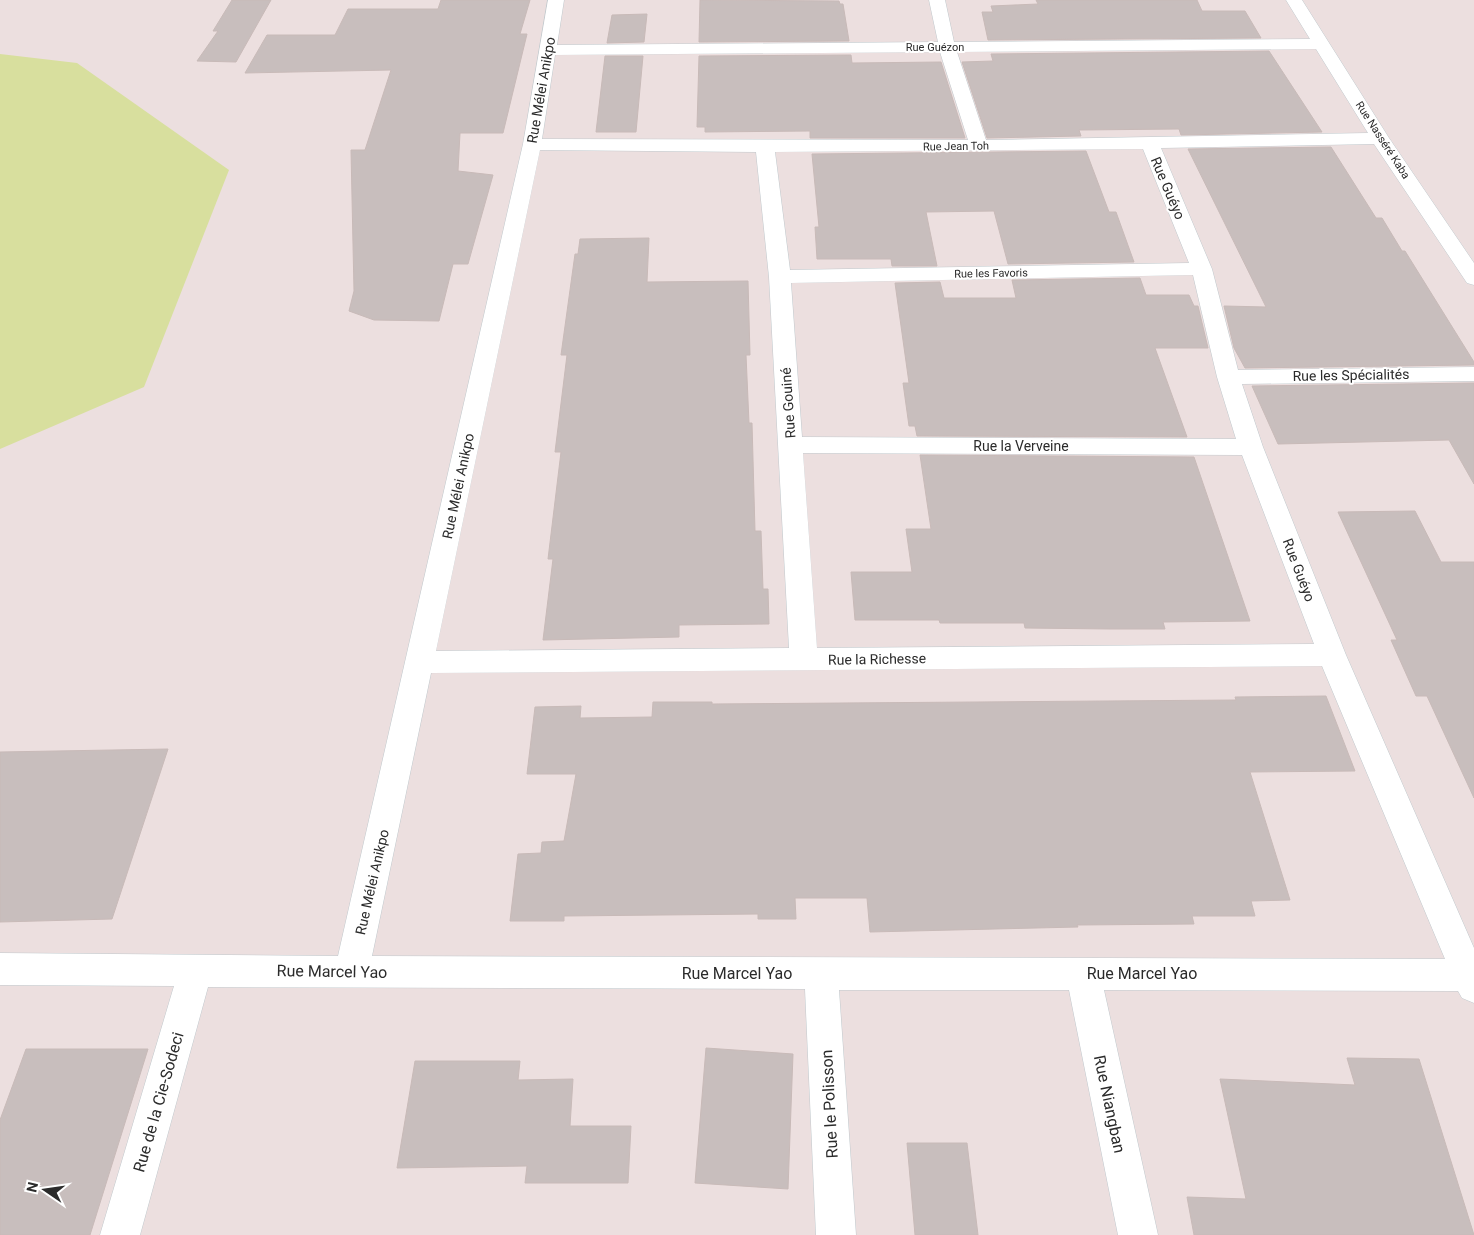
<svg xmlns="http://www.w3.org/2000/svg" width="1474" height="1235" font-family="Roboto,sans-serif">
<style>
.green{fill:#d8df9e}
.building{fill:#c8bebd;stroke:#c8bab8}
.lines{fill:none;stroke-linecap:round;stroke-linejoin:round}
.minor-casing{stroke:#c0c9cd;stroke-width:1}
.minor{fill:#fff;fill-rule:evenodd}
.labels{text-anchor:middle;stroke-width:4;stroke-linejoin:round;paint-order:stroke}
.far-street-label{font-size:11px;fill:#2b2b2b;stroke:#fff}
.street-label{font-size:14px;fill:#2b2b2b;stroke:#fff}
.near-street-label{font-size:16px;fill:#2b2b2b;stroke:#fff}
</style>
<rect width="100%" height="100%" fill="#ecdfdf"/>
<polygon class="green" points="0,54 77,63 229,170 144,387 0,449"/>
<g class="building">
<polygon points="232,0 271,0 236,62 197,61 218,31 213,31"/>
<polygon points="441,0 530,0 520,34 527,34 503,133 460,133 458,171 493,175 468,264 453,264 439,321 374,320 349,311 354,291 351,150 365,150 391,70 245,73 267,35 335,35 348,9 438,9"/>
<polygon points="700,0 839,1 840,4 843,4 849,41 699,42"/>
<polygon points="1036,0 1197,0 1202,11 1245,11 1261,38 988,40 982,12 993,12 991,6 1038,4"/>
<polygon points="647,14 644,42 607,43 612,15"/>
<polygon points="1269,51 1322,132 1181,135 1179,129 1079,130 1081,136 987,138 962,62 993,61 991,54"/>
<polygon points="851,55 852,63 941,62 965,138 810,138 810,131 705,132 705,127 697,127 699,56"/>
<polygon points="605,56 643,56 636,132 596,132"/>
<polygon points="1331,147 1376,218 1382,218 1402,251 1405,251 1474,362 1474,365 1245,368 1234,348 1224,306 1266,307 1188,149"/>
<polygon points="1086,151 1109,212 1116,212 1134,262 1008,264 994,211 926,212 937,266 892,266 891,259 817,259 815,227 819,227 812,154"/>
<polygon points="649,238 647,282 748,281 750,355 746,355 749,423 752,423 755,531 761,531 763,589 768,589 769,624 679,625 679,637 543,640 553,559 548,559 561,452 555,452 567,355 561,355 575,254 578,254 580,239"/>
<polygon points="1140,278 1146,295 1189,295 1194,306 1198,306 1208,348 1155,348 1187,437 917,436 915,426 909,426 903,383 909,383 895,283 940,282 944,298 1016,298 1012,280"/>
<polygon points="1474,383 1474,484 1449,440 1278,444 1252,386"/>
<polygon points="920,455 1194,457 1250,621 1163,622 1165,629 1110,629 1025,628 1024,623 940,623 939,620 855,620 851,572 912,572 906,529 931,529"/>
<polygon points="1415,511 1441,562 1474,562 1474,798 1427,696 1416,696 1391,640 1397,640 1338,512"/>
<polygon points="1326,696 1355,771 1250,772 1290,900 1251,901 1255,916 1192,916 1194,924 1077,925 1078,927 870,932 867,898 795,898 796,919 758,919 758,914 564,916 564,921 510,921 518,854 541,853 542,842 564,841 576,774 527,774 535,707 581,706 580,718 652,717 653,702 712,702 712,704 1236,700 1235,697"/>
<polygon points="168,749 112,919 0,922 0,752"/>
<polygon points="706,1048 793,1054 788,1189 695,1183"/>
<polygon points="26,1049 148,1049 90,1235 0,1235 0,1120"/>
<polygon points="1347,1058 1419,1059 1474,1235 1194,1235 1187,1197 1246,1199 1220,1079 1355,1085"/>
<polygon points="415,1061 520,1061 518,1080 573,1079 570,1126 631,1126 628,1183 525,1183 527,1166 397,1168"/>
<polygon points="907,1143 967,1143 978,1235 915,1235"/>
</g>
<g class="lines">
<g class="minor-casing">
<path id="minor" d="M 548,0 L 564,0 L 557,45 L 938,42 L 929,0 L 945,0 L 954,42 L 1310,39 L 1286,0 L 1302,0 L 1389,138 L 1474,263 L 1474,285 L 1467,283 L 1374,144 L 1161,148 L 1212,269 L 1238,370 L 1474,367 L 1474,381 L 1242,384 L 1263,447 L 1346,655 L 1474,948 L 1474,1003 L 1462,998 L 1458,991 L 1104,990 L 1158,1235 L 1118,1235 L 1069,990 L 839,990 L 856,1235 L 816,1235 L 805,989 L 208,987 L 140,1235 L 100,1235 L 174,986 L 0,985 L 0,953 L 338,956 L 523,144 ZM 1316,49 L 1368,133 L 986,140 L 957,52 ZM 940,52 L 968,140 L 542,139 L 555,55 ZM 1143,149 L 1189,263 L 790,270 L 775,152 ZM 540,150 L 756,152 L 769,277 L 789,648 L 436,651 ZM 1193,275 L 1217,377 L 1236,439 L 802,437 L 791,283 ZM 803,453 L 1242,455 L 1314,644 L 817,648 ZM 1322,666 L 1445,959 L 372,956 L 431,673 Z"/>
</g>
<use href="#minor" class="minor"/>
</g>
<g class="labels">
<g class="far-street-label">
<text x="935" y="51">Rue Guézon</text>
<text transform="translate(1383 140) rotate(57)" y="4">Rue Nasséré Kaba</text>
<text transform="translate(956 146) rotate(-1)" y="4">Rue Jean Toh</text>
<text transform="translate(991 273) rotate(-1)" y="4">Rue les Favoris</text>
</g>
<g class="street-label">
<text transform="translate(541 90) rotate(-80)" y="5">Rue Mélei Anikpo</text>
<text transform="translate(1168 188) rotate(67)" y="5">Rue Guéyo</text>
<text transform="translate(1351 375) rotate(-1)" y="5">Rue les Spécialités</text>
<text transform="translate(788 403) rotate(-94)" y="5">Rue Gouiné</text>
<text x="1021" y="451">Rue la Verveine</text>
<text transform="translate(458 486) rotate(-78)" y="5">Rue Mélei Anikpo</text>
<text transform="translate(1299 570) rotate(69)" y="5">Rue Guéyo</text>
<text transform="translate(877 659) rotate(-1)" y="5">Rue la Richesse</text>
<text transform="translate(372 882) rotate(-77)" y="5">Rue Mélei Anikpo</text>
</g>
<g class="near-street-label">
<text transform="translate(332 971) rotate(1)" y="6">Rue Marcel Yao</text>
<text x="737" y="979">Rue Marcel Yao</text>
<text x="1142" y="979">Rue Marcel Yao</text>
<text transform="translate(158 1102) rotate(-74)" y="6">Rue de la Cie-Sodeci</text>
<text transform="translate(829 1104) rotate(-93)" y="6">Rue le Polisson</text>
<text transform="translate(1110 1104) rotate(78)" y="6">Rue Niangban</text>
</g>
</g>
<g transform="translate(45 1190) rotate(283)" stroke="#ffffff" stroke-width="4" paint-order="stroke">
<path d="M0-4L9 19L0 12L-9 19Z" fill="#2b2b2b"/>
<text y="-8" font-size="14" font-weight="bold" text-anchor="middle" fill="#2b2b2b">N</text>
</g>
</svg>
